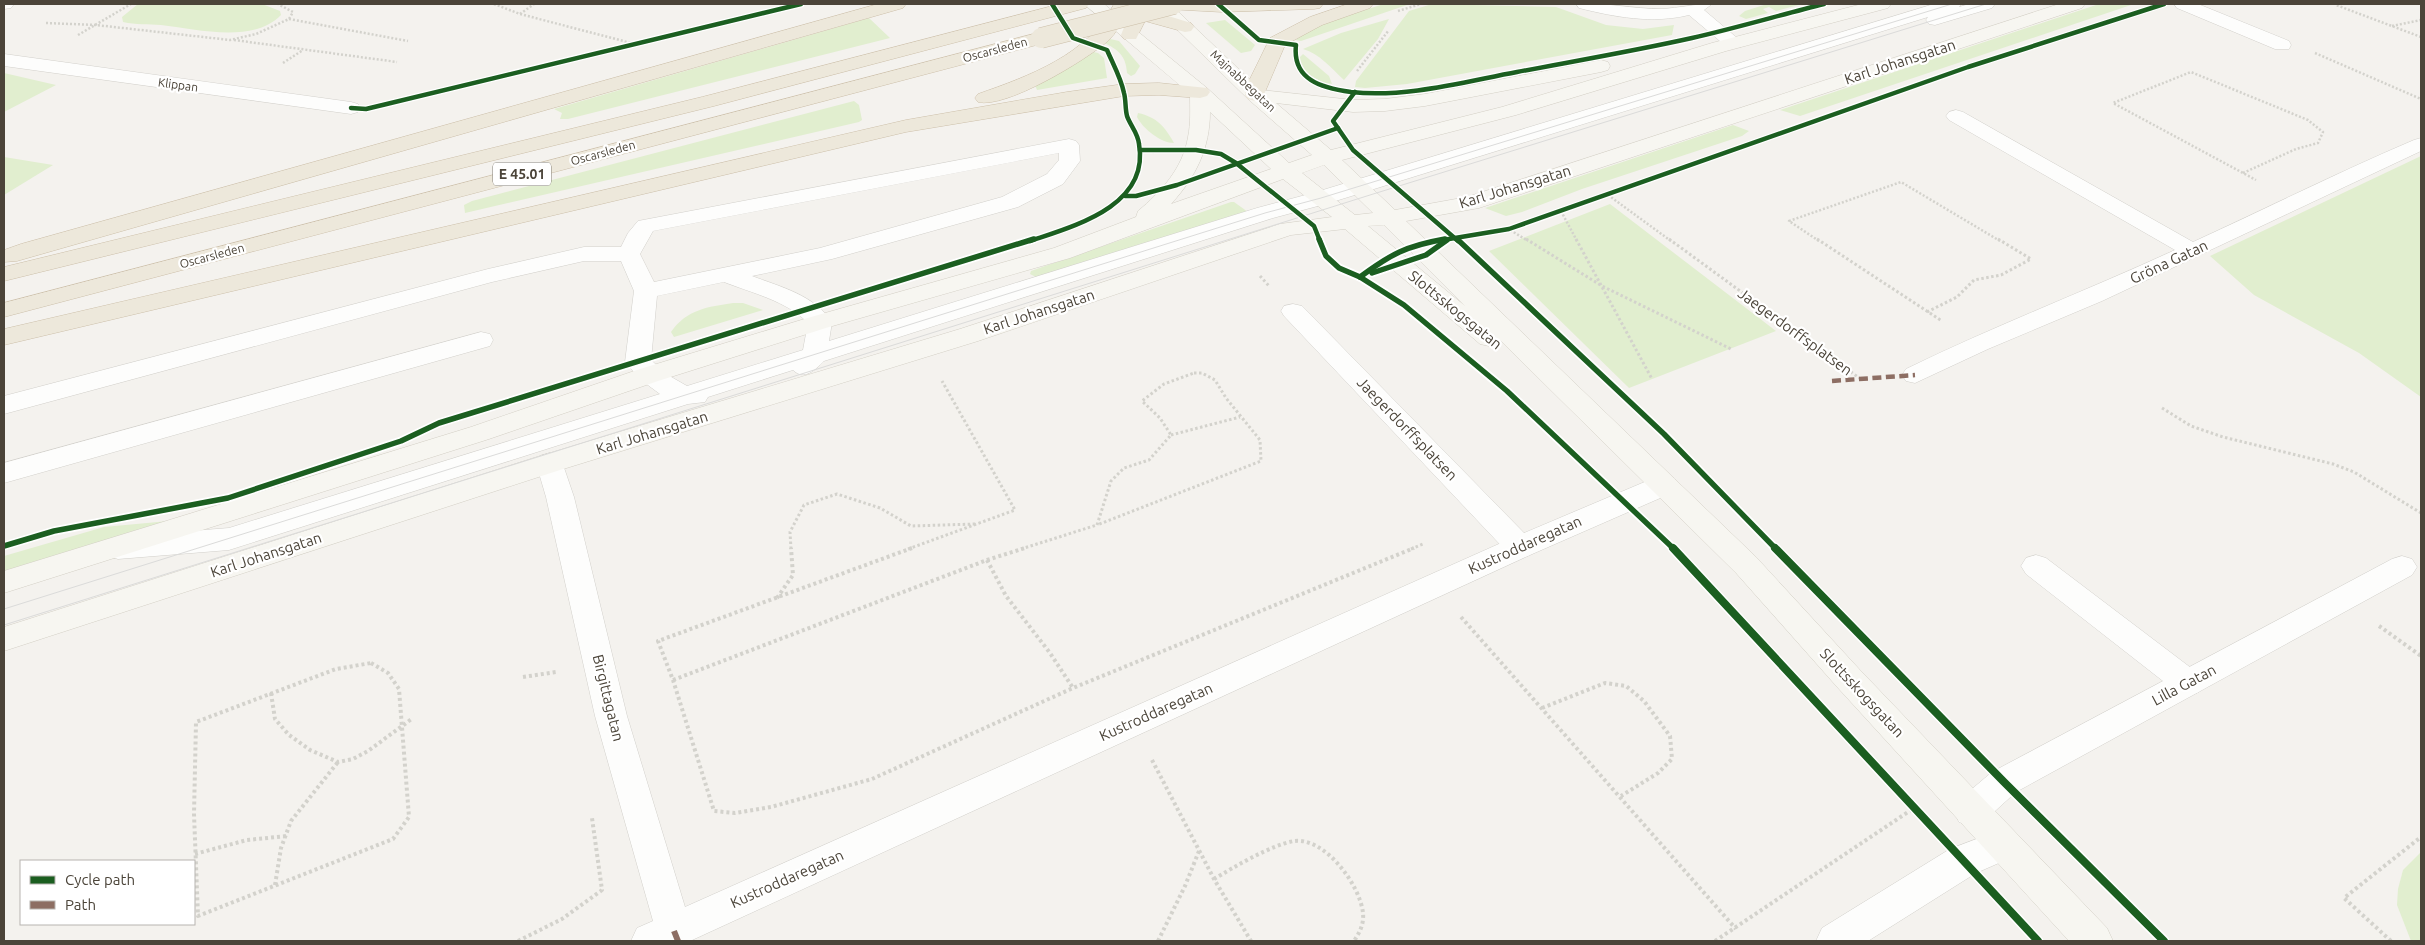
<svg xmlns="http://www.w3.org/2000/svg" width="2425" height="945" font-family="Ubuntu,sans-serif">
<style>
.green{fill:#e1eecf}
.lines{fill:none;stroke-linecap:round;stroke-linejoin:round}
.lane-casing{stroke:#d2d0cb;stroke-width:1}
.street-casing{stroke:#d2d0cb;stroke-width:1}
.secondary-casing{stroke:#d3cfc5;stroke-width:1}
.highway-casing{stroke:#ccbfa9;stroke-width:1}
.path-far2{stroke:#d3d2cc;stroke-width:2.5;stroke-dasharray:2 2;stroke-linecap:butt}
.path-far1{stroke:#d3d2cc;stroke-width:3;stroke-dasharray:2.5 2.5;stroke-linecap:butt}
.path{stroke:#d3d2cc;stroke-width:4;stroke-dasharray:3 3;stroke-linecap:butt}
.lane{fill:#fdfdfc;fill-rule:evenodd}
.street{fill:#fdfdfc;fill-rule:evenodd}
.secondary{fill:#f7f6f1;fill-rule:evenodd}
.highway{fill:#ede8db;fill-rule:evenodd}
.tram{stroke:#dbdbda;stroke-width:1}
.highway-bridge-casing{stroke:#ccbfa9;stroke-width:21;stroke-linecap:butt}
.highway-bridge{stroke:#ede8db;stroke-width:20}
.quiet-far1{stroke:#8d6e63;stroke-width:4.5;stroke-dasharray:9 4.5;stroke-linecap:butt}
.quiet{stroke:#8d6e63;stroke-width:6;stroke-dasharray:12 6;stroke-linecap:butt}
.cycleway-far2-casing{stroke:#fff;stroke-width:7}
.cycleway-far1-casing{stroke:#fff;stroke-width:9}
.cycleway-casing{stroke:#fff;stroke-width:11}
.cycleway-far2{stroke:#1b5e20;stroke-width:4.5}
.cycleway-far1{stroke:#1b5e20;stroke-width:5.5}
.cycleway{stroke:#1b5e20;stroke-width:8}
.labels{text-anchor:middle;stroke-width:4.5;stroke-linejoin:round;paint-order:stroke}
.far-street-label{font-size:12px;fill:#4b4439;stroke:#fff}
.shield{fill:#fff;stroke:#817c74;stroke-width:1}
.shield-label{font-size:14px;font-weight:bold;fill:#4b4439}
.street-label{font-size:15px;fill:#4b4439;stroke:#fff}
</style>
<rect width="100%" height="100%" fill="#f4f2ee"/>
<g class="green">
<path d="M 138,4 L 262,4 L 280,11 L 281,15 C 253,44 196,29 161,25 C 148,24 136,25 123,22 L 122,17 Z"/>
<path d="M 1383,4 L 1410,4 L 1301,41 L 1296,40 C 1307,26 1364,11 1383,4 Z"/>
<polygon points="1432,4 1556,7 1606,25 1643,29 1674,25 1672,35 1407,84 1365,88 1355,87 1356,81 1409,11"/>
<polygon points="1767,4 1802,4 1776,11 1769,7 1763,9 1768,13 1746,19 1739,16 1745,11"/>
<polygon points="2099,4 2134,4 1800,116 1780,110"/>
<polygon points="869,18 890,38 568,119 560,119 562,113 554,109"/>
<path d="M 1389,19 L 1378,39 L 1344,80 C 1331,68 1320,54 1303,49 L 1341,33 Z"/>
<polygon points="1225,20 1255,45 1251,51 1241,53 1206,23"/>
<path d="M 1106,38 L 1119,41 L 1140,66 L 1135,74 L 1131,76 L 1127,73 C 1126,55 1118,50 1103,42 Z"/>
<polygon points="1089,51 1098,53 1104,58 1107,78 1037,90 1035,85"/>
<path d="M 1303,54 L 1329,76 L 1332,84 C 1317,82 1302,73 1300,57 Z"/>
<polygon points="4,73 56,85 4,112"/>
<polygon points="854,101 859,105 862,120 859,122 465,213 464,205 472,201"/>
<path d="M 1138,113 C 1157,117 1165,127 1174,143 C 1161,143 1143,129 1137,117 Z"/>
<polygon points="1733,125 1749,131 1742,136 1582,189 1522,212 1506,216 1485,208"/>
<polygon points="2421,156 2421,397 2359,353 2254,295 2210,256"/>
<polygon points="4,157 53,165 4,195"/>
<polygon points="1231,202 1234,202 1248,212 1036,277 1030,274 1031,271 1045,266"/>
<polygon points="1610,204 1776,331 1629,388 1489,251"/>
<path d="M 733,303 L 743,303 L 763,310 L 674,337 L 671,332 C 687,309 708,307 733,303 Z"/>
<polygon points="179,520 4,575 4,556 104,527"/>
<polygon points="2421,852 2421,941 2411,941 2397,905 2398,889 2403,870"/>
</g>
<g class="lines">
<g class="lane-casing">
<g id="lane">
<path d="M 1576,4 C 1605,2 1633,9 1662,9 C 1679,8 1694,4 1712,4 L 1704,10 L 1743,43 L 1741,47 L 1727,47 L 1689,15 C 1652,24 1615,17 1579,8 Z"/>
<path d="M 1934,4 L 1961,4 L 1959,7 L 1969,4 L 1995,4 L 1992,8 L 1935,25 L 1929,24 L 1926,20 L 1928,17 L 1329,203 L 1273,218 L 824,361 C 815,370 804,381 793,370 L 708,397 L 705,402 L 688,404 L 229,550 L 118,559 L 108,556 L 103,548 L 108,540 L 118,537 L 229,528 L 660,394 L 641,380 L 625,362 L 634,291 L 621,261 L 584,261 L 492,282 L 4,414 L 4,396 L 488,269 L 584,247 L 621,247 L 628,233 L 638,221 L 1069,139 L 1076,141 L 1079,145 L 1080,161 L 1063,184 L 1018,207 L 832,259 L 752,276 C 781,287 814,295 832,322 L 829,341 L 1257,208 L 1313,193 ZM 1059,153 L 1059,160 L 1047,174 L 1002,197 L 820,248 L 654,282 L 640,254 L 653,231 ZM 724,282 C 752,293 787,301 808,323 L 803,350 L 687,386 L 666,374 L 651,360 L 657,296 Z"/>
<polygon points="2174,4 2198,4 2289,41 2291,45 2289,49 2275,49 2177,8"/>
<path d="M 1956,110 L 1963,112 L 2193,242 C 2267,208 2339,172 2414,140 L 2421,138 L 2421,151 L 2102,301 L 1988,349 L 1915,383 L 1906,381 L 1902,375 L 1906,369 C 1994,326 2086,291 2175,250 L 1949,120 L 1946,116 L 1949,112 Z"/>
<polygon points="1293,304 1302,306 1530,539 1535,547 1530,555 1520,558 1510,555 1284,316 1281,311 1284,306"/>
<polygon points="481,332 490,334 493,340 490,346 4,483 4,463"/>
<polygon points="2036,555 2046,558 2199,674 2204,683 2199,692 2188,696 2177,692 2026,574 2021,566 2026,558"/>
</g>
</g>
<g class="street-casing">
<g id="street">
<polygon points="4,4 14,4 11,8 4,9"/>
<polygon points="4,54 351,102 358,104 361,108 358,112 351,114 4,66"/>
<polygon points="550,453 560,456 574,497 627,716 685,907 1510,539 1654,478 1664,475 1674,478 1678,485 1674,492 1530,555 690,941 631,941 637,928 653,921 595,716 546,497 536,463 540,456"/>
<polygon points="2402,556 2412,559 2417,567 2412,575 2016,792 1983,822 1971,826 1959,822 1954,811 1959,800 1992,772 2392,559"/>
<polygon points="2003,829 2015,834 2021,845 2015,856 1976,873 1868,941 1816,941 1822,928 1950,849"/>
</g>
</g>
<g class="secondary-casing">
<path id="secondary" d="M 1084,4 L 1104,4 L 1207,88 L 1289,163 L 1312,155 L 1248,99 L 1151,4 L 1170,4 L 1261,90 L 1353,100 L 1385,99 L 1425,94 L 1601,60 L 1608,62 L 1610,66 L 1608,70 L 1601,72 L 1425,106 L 1385,111 L 1353,112 L 1276,103 L 1331,150 L 1502,107 L 1712,43 L 1862,4 L 1891,4 L 1888,8 L 1726,51 L 1516,115 L 1342,160 L 1395,210 L 1467,197 L 2059,4 L 2085,4 L 2082,8 L 1479,208 L 1406,221 L 1756,557 L 1860,670 L 2107,928 L 2113,941 L 2069,941 L 1838,688 L 1736,573 L 1500,340 L 1498,344 L 1489,346 L 1480,344 L 1345,229 L 1291,235 L 978,341 L 560,470 L 4,651 L 4,627 L 540,456 L 960,329 L 1280,224 L 1332,217 L 1283,179 L 1070,258 L 829,327 L 658,381 L 489,439 L 4,593 L 4,571 L 471,427 L 640,369 L 811,317 L 1054,248 L 1136,217 L 1138,211 C 1161,192 1183,168 1188,137 C 1191,123 1190,108 1190,94 ZM 1210,112 L 1271,169 L 1171,204 C 1196,177 1210,148 1210,112 ZM 1324,165 L 1373,213 L 1355,215 L 1302,173 ZM 1384,225 L 1465,306 L 1368,226 Z"/>
</g>
<g class="highway-casing">
<g id="highway">
<polygon points="878,4 906,4 903,8 17,261 4,262 4,250 21,244"/>
<polygon points="1060,4 1089,4 1086,8 714,106 4,281 4,267 702,97"/>
<path d="M 1114,4 L 1132,4 L 1130,8 L 1134,4 L 1152,4 L 1149,10 L 1191,23 L 1194,27 L 1191,31 L 1185,32 L 1145,21 L 1136,39 L 1124,39 L 1121,35 L 1129,15 L 1127,13 C 1122,23 1116,33 1108,41 C 1086,60 1006,109 978,102 L 975,98 L 978,94 C 1029,76 1088,55 1114,4 Z"/>
<polygon points="1157,4 1323,4 1320,8 1314,9 1222,12 1166,9 1160,8"/>
<polygon points="1348,4 1373,4 1370,8 1322,25 1285,45 1262,99 1255,101 1248,99 1245,95 1246,87 1270,38 1310,17"/>
<polygon points="1041,32 1048,34 1050,38 1048,42 4,317 4,303"/>
<polygon points="1159,83 1207,88 1210,92 1207,96 1200,98 1159,95 1124,96 906,132 4,345 4,329 906,120 1067,92 1124,84"/>
</g>
</g>
<g class="path-far2">
<polyline points="494,4 520,14 631,43"/>
<polyline points="2339,4 2336,5 2421,37"/>
<polyline points="1398,11 1421,4"/>
<polyline points="520,14 534,4"/>
<polyline points="289,19 408,41"/>
<polyline points="46,23 96,25 230,40 256,34 289,19 293,12 278,4"/>
<polyline points="2392,26 2421,20"/>
<polyline points="78,35 131,4"/>
<polyline points="234,40 397,62"/>
<polyline points="2315,53 2421,99"/>
<polyline points="283,63 303,50"/>
<polyline points="1357,71 1389,30"/>
<polyline points="1140,150 1154,152"/>
<polyline points="2243,173 2296,149 2318,143 2323,132 2308,120 2191,72 2113,103 2256,180"/>
<polyline points="1608,195 1671,241"/>
<polyline points="1561,211 1577,241"/>
<polyline points="1507,228 1528,241"/>
<polyline points="1819,241 1789,221 1901,182 2000,241"/>
</g>
<g class="path-far1">
<polyline points="1526,239 1602,286 1731,349"/>
<polyline points="1576,239 1652,379"/>
<polyline points="1669,239 1862,380"/>
<polyline points="1817,239 1942,321"/>
<polyline points="1998,239 2031,259"/>
<polyline points="1260,276 1269,286"/>
<polyline points="1927,312 1957,297 1974,280 2001,275 2031,259"/>
<polygon points="1194,373 1202,373 1215,380 1226,398 1260,440 1261,461 1097,525 1111,481 1124,468 1149,460 1171,435 1160,418 1142,401 1164,384"/>
<polyline points="2162,408 2191,426 2223,437 2333,464 2354,472 2421,513"/>
<polyline points="1171,435 1240,417"/>
<polyline points="791,549 790,532 804,505 837,494 880,508 911,526 975,524"/>
<polyline points="908,549 1015,510 942,381"/>
<polyline points="1021,549 1097,525"/>
<polyline points="1411,549 1423,544"/>
</g>
<g class="path">
<polyline points="912,548 658,641 673,680 714,811 735,813 771,807 872,779 1073,688 1414,548"/>
<polyline points="987,560 1006,596 1050,653 1073,688"/>
<polyline points="777,598 793,575 791,548"/>
<polyline points="1461,617 1736,929"/>
<polyline points="2379,626 2421,656"/>
<polygon points="371,663 388,673 399,689 409,817 393,839 198,916 194,814 196,722 336,669"/>
<polyline points="523,677 556,672"/>
<polyline points="673,680 987,560 1025,548"/>
<polyline points="271,693 275,719 289,735 310,750 338,762 353,759 368,751 413,718"/>
<polyline points="1542,708 1605,683 1626,686 1644,701 1670,736 1672,759 1658,773 1621,796"/>
<polyline points="1152,760 1214,879 1251,941"/>
<polyline points="195,854 247,840 287,836"/>
<path d="M 1214,879 C 1234,867 1271,845 1294,841 C 1325,837 1360,885 1363,913 C 1364,924 1360,932 1354,941"/>
<polyline points="275,885 281,848 291,821 338,762"/>
<polyline points="518,941 562,919 602,890 592,818"/>
<polyline points="1158,941 1185,886 1199,851"/>
<polyline points="1715,941 1911,810"/>
<polyline points="2391,941 2344,898 2421,837"/>
</g>
<use href="#lane" class="lane"/>
<use href="#street" class="street"/>
<use href="#secondary" class="secondary"/>
<use href="#highway" class="highway"/>
<g class="tram">
<polyline points="4,609 1265,213 1321,198 1952,4"/>
<polyline points="4,625 1370,195 1986,4"/>
</g>
<g class="highway-bridge-casing">
<polyline id="highway-bridge" points="1041,38 1174,4"/>
</g>
<use href="#highway-bridge" class="highway-bridge"/>
<polyline class="quiet-far1" points="1832,381 1915,375"/>
<polyline class="quiet" points="674,931 678,941"/>
<g class="cycleway-far2-casing">
<g id="cycleway-far2">
<path d="M 1218,4 L 1259,40 L 1296,45 C 1292,80 1322,88 1351,92 C 1406,98 1463,82 1517,72 C 1575,61 1634,51 1692,38 C 1736,28 1780,15 1824,4"/>
<polyline points="1355,92 1333,121 1353,150 1458,241"/>
<polyline points="351,108 366,109 801,4"/>
<polyline points="1140,150 1196,150 1221,154 1236,163 1314,226 1320,241"/>
<polyline points="1125,196 1136,196 1177,185 1338,128"/>
<path d="M 1030,241 C 1074,226 1150,206 1139,144 C 1138,133 1130,125 1127,116 C 1125,108 1126,100 1124,93 C 1121,78 1113,64 1107,50 L 1073,38 L 1052,4"/>
<polyline points="1437,241 1509,229 1968,67 2164,4"/>
</g>
</g>
<g class="cycleway-far1-casing">
<g id="cycleway-far1">
<polyline points="1319,239 1326,256 1339,268 1360,277 1404,305 1507,391 1674,549"/>
<polyline points="1457,239 1664,434 1776,549"/>
<polyline points="1372,273 1426,255 1447,240"/>
<path d="M 1360,277 C 1391,254 1406,246 1445,239"/>
<polyline points="4,546 54,531 228,498 401,441 439,423 1034,239"/>
</g>
</g>
<g class="cycleway-casing">
<g id="cycleway">
<polyline points="1673,548 2038,941"/>
<polyline points="1775,548 2004,782 2164,941"/>
</g>
</g>
<use href="#cycleway-far2" class="cycleway-far2"/>
<use href="#cycleway-far1" class="cycleway-far1"/>
<use href="#cycleway" class="cycleway"/>
</g>
<g class="labels">
<g class="far-street-label">
<text transform="translate(995 50) rotate(-15)" y="4">Oscarsleden</text>
<text transform="translate(1243 81) rotate(43)" y="4">Majnabbegatan</text>
<text transform="translate(178 85) rotate(8)" y="4">Klippan</text>
<text transform="translate(603 153) rotate(-15)" y="4">Oscarsleden</text>
<text transform="translate(212 256) rotate(-15)" y="4">Oscarsleden</text>
</g>
<rect class="shield" x="493" y="162.5" width="58" height="23" rx="4"/>
<g class="shield-label">
<text x="522" y="179">E 45.01</text>
</g>
<g class="street-label">
<text transform="translate(1900 62) rotate(-18)" y="5">Karl Johansgatan</text>
<text transform="translate(1515 187) rotate(-17)" y="5">Karl Johansgatan</text>
<text transform="translate(2169 262) rotate(-25)" y="5">Gröna Gatan</text>
<text transform="translate(1455 310) rotate(39)" y="5">Slottsskogsgatan</text>
<text transform="translate(1039 312) rotate(-18)" y="5">Karl Johansgatan</text>
<text transform="translate(1795 332) rotate(36)" y="5">Jaegerdorffsplatsen</text>
<text transform="translate(1407 429) rotate(46)" y="5">Jaegerdorffsplatsen</text>
<text transform="translate(652 433) rotate(-17)" y="5">Karl Johansgatan</text>
<text transform="translate(1525 545) rotate(-24)" y="5">Kustroddaregatan</text>
<text transform="translate(266 555) rotate(-18)" y="5">Karl Johansgatan</text>
<text transform="translate(2184 685) rotate(-28)" y="5">Lilla Gatan</text>
<text transform="translate(1862 693) rotate(47)" y="5">Slottsskogsgatan</text>
<text transform="translate(608 698) rotate(76)" y="5">Birgittagatan</text>
<text transform="translate(1156 712) rotate(-24)" y="5">Kustroddaregatan</text>
<text transform="translate(787 879) rotate(-24)" y="5">Kustroddaregatan</text>
</g>
</g>
<rect width="2425" height="945" fill="none" stroke="#4b4439" stroke-width="10"/>
<rect x="20" y="860" width="175" height="65" fill="#ffffff" stroke="#b7b4b0"/>
<rect x="30" y="876" width="25" height="8" fill="#1b5e20" stroke="#b7b4b0"/>
<text x="65" y="885" font-size="15" fill="#4b4439">Cycle path</text>
<rect x="30" y="901" width="25" height="8" fill="#8d6e63" stroke="#b7b4b0"/>
<text x="65" y="910" font-size="15" fill="#4b4439">Path</text>
</svg>
